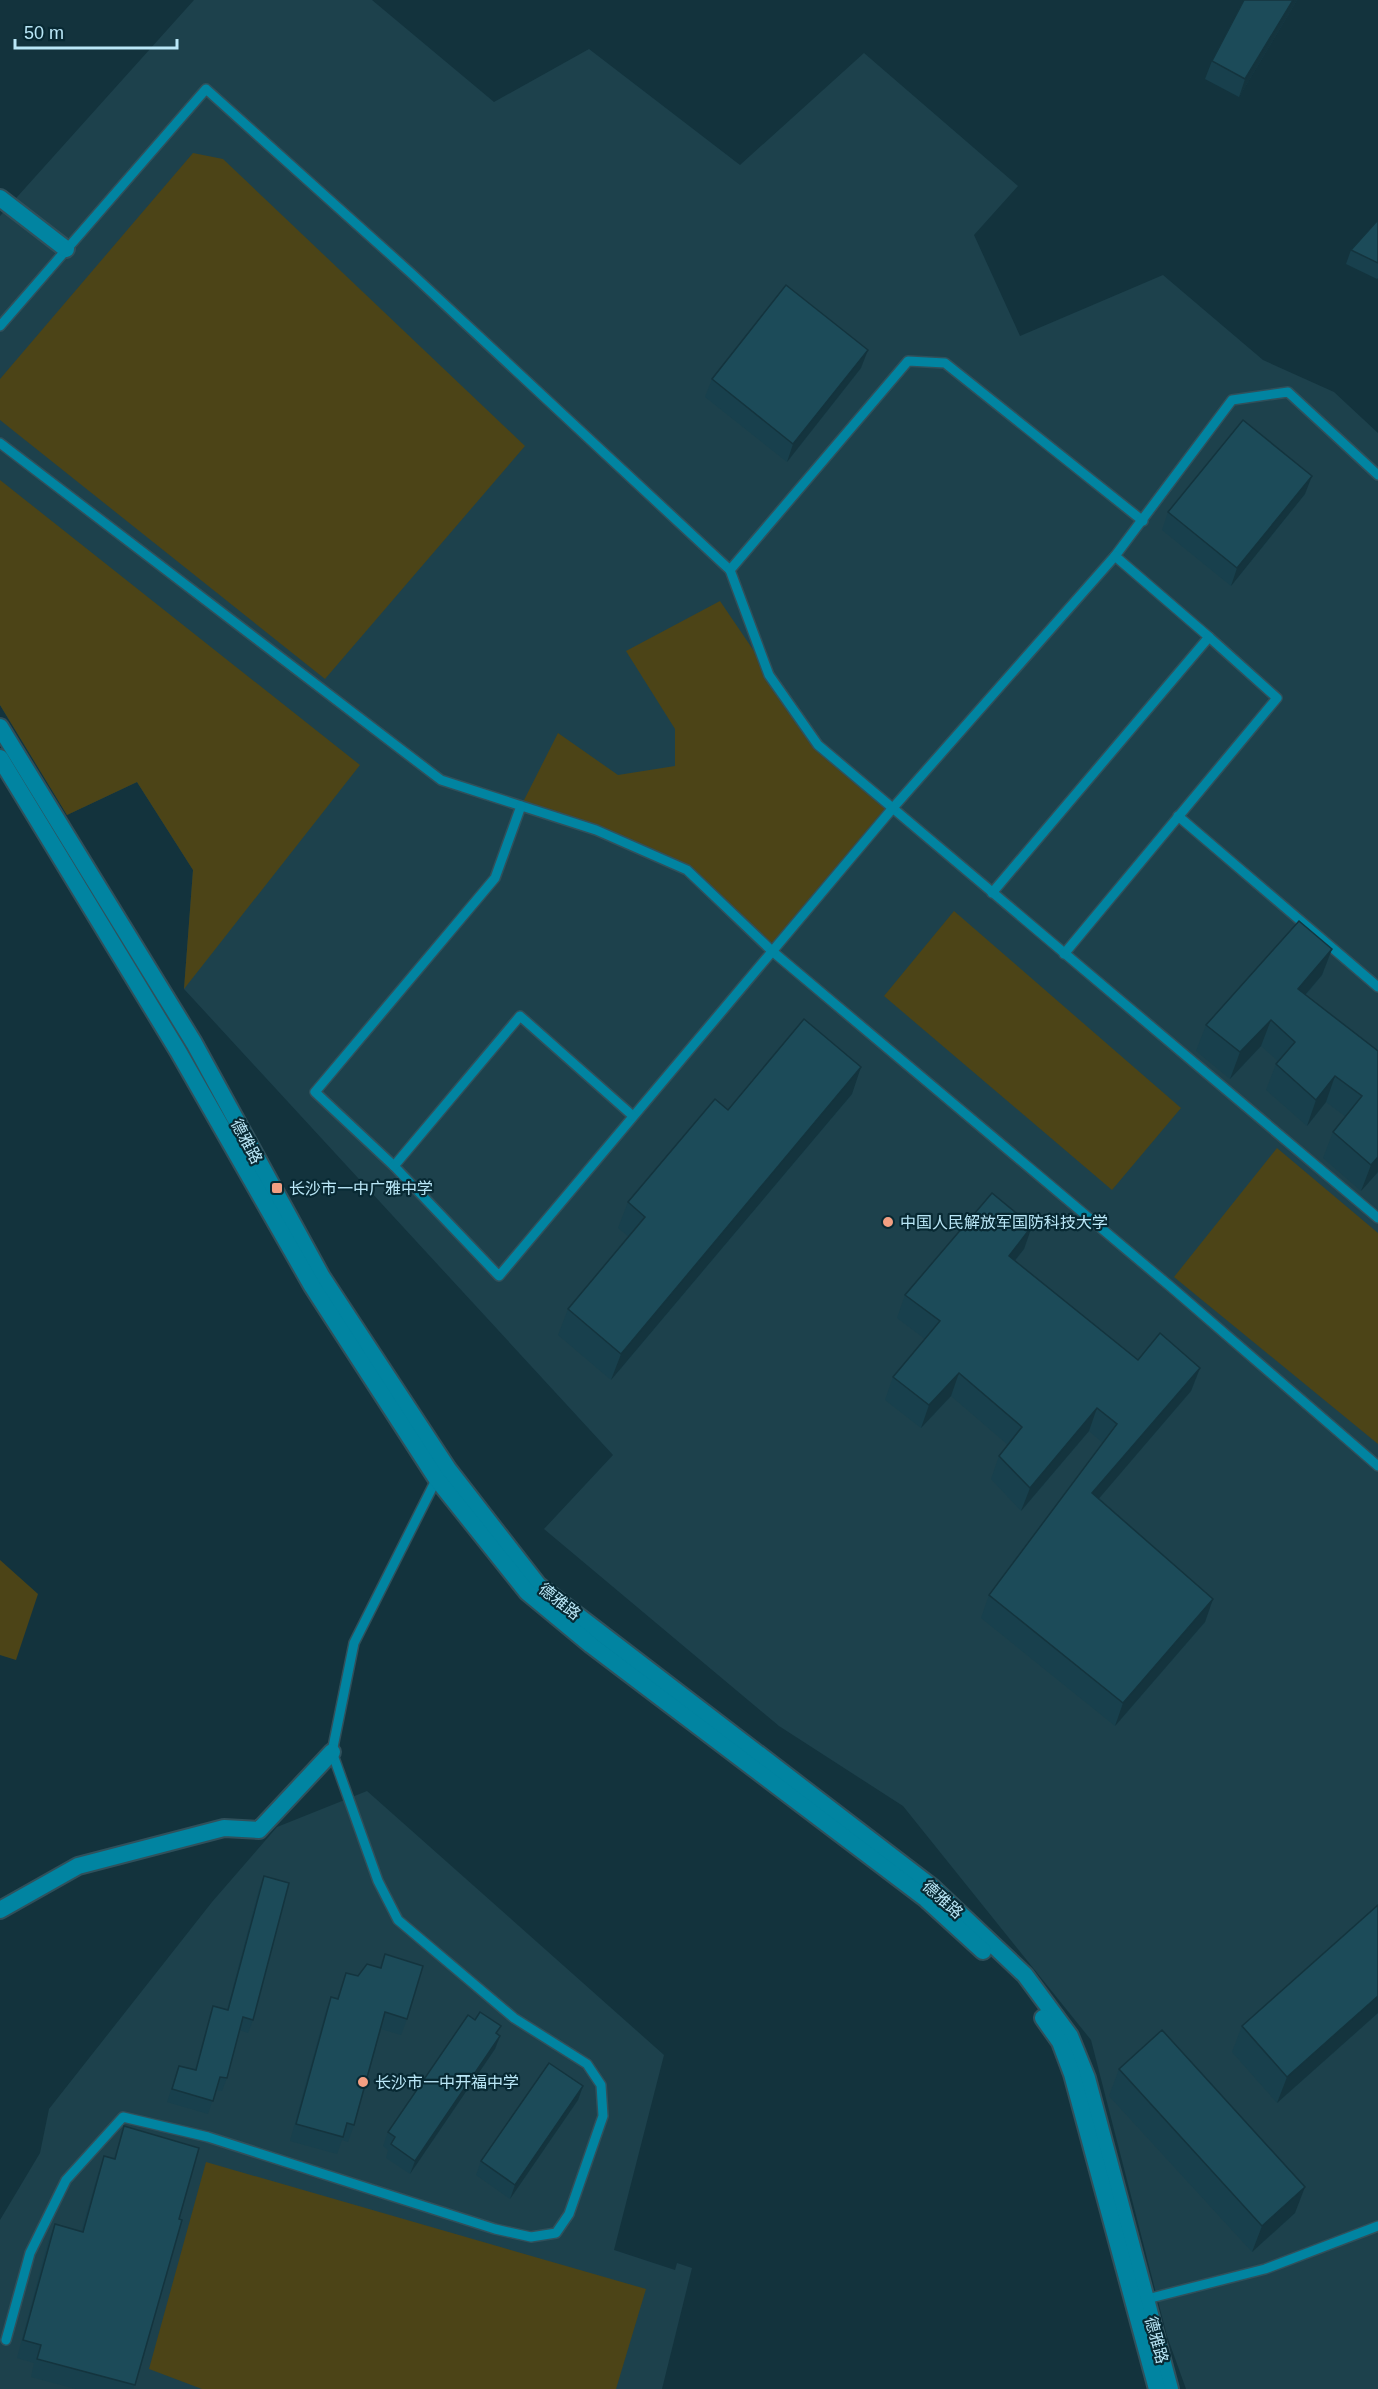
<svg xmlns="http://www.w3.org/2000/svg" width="1378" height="2389" font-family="Arial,'Noto Sans SC',sans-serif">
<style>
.built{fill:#1d414c}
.park{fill:#4c4417}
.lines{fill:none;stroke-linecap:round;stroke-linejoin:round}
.service-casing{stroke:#30505b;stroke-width:12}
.minor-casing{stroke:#30505b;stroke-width:20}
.tertiary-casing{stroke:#30505b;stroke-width:20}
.service{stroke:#0184a1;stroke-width:9}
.minor{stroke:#0184a1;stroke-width:16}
.tertiary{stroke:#0184a1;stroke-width:16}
.wall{fill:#18404d}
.shaded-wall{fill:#14343e}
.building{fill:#1c4b59;stroke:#14343e;stroke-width:1.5}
.poi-dot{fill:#f39f82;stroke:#082933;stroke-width:2}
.labels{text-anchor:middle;stroke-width:4.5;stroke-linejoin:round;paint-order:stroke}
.street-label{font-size:16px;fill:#bae7f7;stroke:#082933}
.poi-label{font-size:16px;fill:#bae7f7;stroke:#082933;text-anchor:start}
</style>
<rect width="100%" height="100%" fill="#13333d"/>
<g class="built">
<polygon points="194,0 372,0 494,102 589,49 740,165 864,53 1018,186 974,235 1020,336 1163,275 1263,360 1334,392 1378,433 1378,2389 1186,2389 1167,2336 1091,2040 903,1806 779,1726 544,1529 613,1455 184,989 193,870 137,782 67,815 0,705 0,216"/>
<polygon points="367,1791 664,2055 614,2250 675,2270 677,2263 692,2268 662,2389 0,2389 0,2220 40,2153 49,2109 212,1902 277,1827"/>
</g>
<g class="park">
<polygon points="193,153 223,159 525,446 325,679 0,420 0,379"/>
<polygon points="0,480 360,765 184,989 193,870 137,782 67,815 0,705"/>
<polygon points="720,601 818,745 892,809 772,951 687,870 521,806 558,733 618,775 675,766 675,729 626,651"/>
<polygon points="954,911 1181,1108 1112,1190 884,996"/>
<polygon points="1277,1148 1378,1233 1378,1444 1174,1277"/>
<polygon points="0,1560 38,1594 16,1660 0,1655"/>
<polygon points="206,2162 646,2289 616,2389 202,2389 149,2369"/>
</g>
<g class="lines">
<g class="service-casing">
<g id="service">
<polyline points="0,326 206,89 412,274 730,570"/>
<polyline points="0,443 441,780 596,830 687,870 772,951 1171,1287 1378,1466"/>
<polyline points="1143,521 945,363 908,361 730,570 769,675 818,745 1378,1218"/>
<polyline points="521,806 495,878 315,1092 394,1166 499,1276 892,809 1115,556 1232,400 1288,392 1378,475"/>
<polyline points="1178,816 1378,987"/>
<polyline points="992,893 1209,637 1115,556"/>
<polyline points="1064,954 1277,698 1209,637"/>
<polyline points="394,1166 520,1016 633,1116"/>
<polyline points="1143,2300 1265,2269 1378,2226"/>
<polyline points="6,2340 30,2253 66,2180 123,2117 208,2137 495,2229 531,2237 556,2233 569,2214 603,2116 601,2085 587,2064 514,2018 398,1920 378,1881 332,1752 354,1643 437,1478"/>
</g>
</g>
<g class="minor-casing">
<g id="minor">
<polyline points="0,198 66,249"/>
<polyline points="0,1910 78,1866 224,1828 259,1830 332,1752"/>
</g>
</g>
<g class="tertiary-casing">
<g id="tertiary">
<polyline points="0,727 194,1043 322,1277 448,1469 538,1585 932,1887 1025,1975 1070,2036 1087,2078 1170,2389"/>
<polyline points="0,758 178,1051 312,1286 436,1478 527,1592 591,1645 926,1899 983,1951"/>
<polyline points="1043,2018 1060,2042 1072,2074 1157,2389"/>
</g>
</g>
<use href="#service" class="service"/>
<use href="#minor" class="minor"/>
<use href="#tertiary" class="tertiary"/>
</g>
<g class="wall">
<polygon points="1244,0 1297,0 1239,97 1205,79 1212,61"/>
<polygon points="1378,220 1378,278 1377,279 1346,264 1351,250"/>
<polygon points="861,368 787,462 705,397 712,379"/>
<polygon points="1305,494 1231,586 1162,530 1168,512"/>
<polygon points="1332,949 1322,975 1306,995 1378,1051 1378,1172 1361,1191 1323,1158 1333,1132 1346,1117 1326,1102 1307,1126 1266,1090 1276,1064 1278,1061 1261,1046 1230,1079 1196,1051 1206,1025"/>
<polygon points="861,1067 852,1094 611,1380 558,1335 568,1309 629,1237 618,1228 628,1202 728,1110"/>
<polygon points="1032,1226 1024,1249 1015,1261 1138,1360 1200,1368 1191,1391 1099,1498 1213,1599 1205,1622 1115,1726 981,1618 989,1595 1103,1443 1089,1431 1021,1511 991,1479 999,1456 1008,1445 951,1396 921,1428 885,1400 893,1377 925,1339 897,1318 905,1295"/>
<polygon points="264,1876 253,2020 248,2033 239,2030 227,2078 222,2091 216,2090 208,2114 167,2102 179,2066 195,2070 209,2019 213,2006 227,2010 259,1889"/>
<polygon points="1378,1905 1378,2013 1277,2103 1232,2052 1242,2026"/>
<polygon points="385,1954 407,2019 401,2035 381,2029 354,2125 348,2142 342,2140 337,2154 290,2141 325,2014 331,1997 337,1999 346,1973 358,1976 380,1967"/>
<polygon points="498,2034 500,2036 495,2049 410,2174 386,2158 388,2150 383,2146 388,2132"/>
<polygon points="1119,2069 1295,2213 1252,2252 1109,2096"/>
<polygon points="583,2086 578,2100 510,2199 476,2175 481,2161"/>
<polygon points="124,2126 179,2219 182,2220 133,2389 76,2389 31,2377 34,2363 17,2358 48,2242 55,2224 81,2232 98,2174 104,2156 114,2158"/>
</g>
<g class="shaded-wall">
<polygon points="1293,0 1297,0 1239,97 1245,79"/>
<polygon points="868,350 861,368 787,462 793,444"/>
<polygon points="1312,476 1305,494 1231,586 1237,568"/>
<polygon points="1332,949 1322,975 1288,1015 1298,989"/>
<polygon points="1271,1020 1261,1046 1230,1079 1240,1052"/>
<polygon points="861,1067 852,1094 611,1380 621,1354"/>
<polygon points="1335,1076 1326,1102 1307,1126 1316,1100"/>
<polygon points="1378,1157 1378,1172 1361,1191 1371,1165"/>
<polygon points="1032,1226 1024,1249 1000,1279 1009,1256"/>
<polygon points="1200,1368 1191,1391 1084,1516 1092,1493"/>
<polygon points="959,1373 951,1396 921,1428 929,1405"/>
<polygon points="1097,1408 1089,1431 1021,1511 1030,1488"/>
<polygon points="1213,1599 1205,1622 1115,1726 1123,1703"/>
<polygon points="1378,1996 1378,2013 1277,2103 1287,2077"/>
<polygon points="500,2036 495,2049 410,2174 415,2161"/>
<polygon points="583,2086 578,2100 510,2199 515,2185"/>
<polygon points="1305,2187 1295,2213 1252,2252 1262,2226"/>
</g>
<g class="building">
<polygon points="1244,0 1293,0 1245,79 1212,61"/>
<polygon points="1378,220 1378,263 1351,250"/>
<polygon points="786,285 868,350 793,444 712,379"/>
<polygon points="1243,420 1312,476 1237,568 1168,512"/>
<polygon points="1299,921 1332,949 1298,989 1378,1051 1378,1157 1371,1165 1333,1132 1362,1096 1335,1076 1316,1100 1276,1064 1295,1042 1271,1020 1240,1052 1206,1025"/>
<polygon points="804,1019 861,1067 621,1354 568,1309 645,1217 628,1202 715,1099 728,1110"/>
<polygon points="992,1193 1032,1226 1009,1256 1138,1360 1160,1333 1200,1368 1092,1493 1213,1599 1123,1703 989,1595 1117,1424 1097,1408 1030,1488 999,1456 1022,1427 959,1373 929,1405 893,1377 940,1321 905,1295"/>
<polygon points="264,1876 289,1883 253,2020 243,2017 227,2078 220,2077 213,2101 172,2089 179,2066 196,2070 213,2006 228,2010"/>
<polygon points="1378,1905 1378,1996 1287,2077 1242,2026"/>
<polygon points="385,1954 423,1966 407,2019 385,2012 354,2125 347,2123 343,2137 296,2124 331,1997 338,1999 346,1973 358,1976 367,1964 381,1968"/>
<polygon points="480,2012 501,2026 496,2033 500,2036 415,2161 391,2144 395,2137 388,2132 468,2015 475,2020"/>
<polygon points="1162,2030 1305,2187 1262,2226 1119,2069"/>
<polygon points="549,2063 583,2086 515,2185 481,2161"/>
<polygon points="124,2126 199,2148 179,2219 182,2220 135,2385 37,2359 41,2345 23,2340 55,2224 83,2232 104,2156 115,2159"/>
</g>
<g class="poi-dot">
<rect x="271" y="1182" width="12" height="12" rx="3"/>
<circle cx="888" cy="1222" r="6"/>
<circle cx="363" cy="2082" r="6"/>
</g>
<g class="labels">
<g class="street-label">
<text transform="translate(247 1141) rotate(62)" y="6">德雅路</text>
<text transform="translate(560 1601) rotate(38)" y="6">德雅路</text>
<text transform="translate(943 1899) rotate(42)" y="6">德雅路</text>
<text transform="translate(1157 2340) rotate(75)" y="6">德雅路</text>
</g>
<g class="poi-label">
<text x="289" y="1194">长沙市一中广雅中学</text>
<text x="900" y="1228">中国人民解放军国防科技大学</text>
<text x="375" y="2088">长沙市一中开福中学</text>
</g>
</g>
<path d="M15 39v9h162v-9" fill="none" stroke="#bae7f7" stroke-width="3"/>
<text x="24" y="39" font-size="18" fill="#bae7f7" stroke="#082933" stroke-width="4.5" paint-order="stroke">50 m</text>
</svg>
